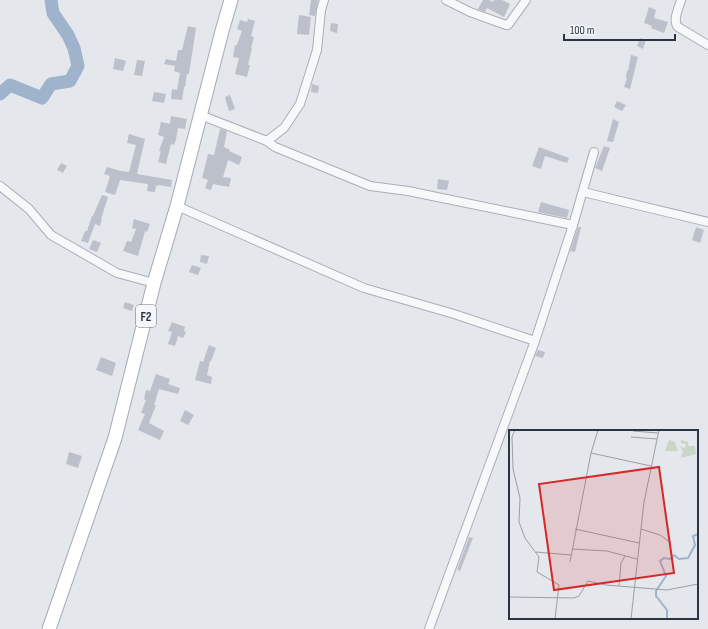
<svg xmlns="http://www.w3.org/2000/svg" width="708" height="629" font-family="'Sofia Sans Condensed',sans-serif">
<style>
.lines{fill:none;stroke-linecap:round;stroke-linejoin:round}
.river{stroke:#9fb4cc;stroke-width:13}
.building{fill:#bbc0ca}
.minor-casing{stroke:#a9aeb7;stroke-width:10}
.primary-casing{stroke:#a3abb8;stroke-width:15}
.minor{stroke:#f7f8fa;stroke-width:8}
.primary{stroke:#fff;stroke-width:13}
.labels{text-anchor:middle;stroke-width:3;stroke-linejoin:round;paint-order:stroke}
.shield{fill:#f4f6f9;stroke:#676e7b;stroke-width:1}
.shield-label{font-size:13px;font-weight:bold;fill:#2b3445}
.inset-river{fill:none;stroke:#9fb4cc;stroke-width:2}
.inset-road{fill:none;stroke:#9a9fa9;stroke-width:1}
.view{fill:#d62828;fill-opacity:0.15;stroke:#d62828;stroke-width:2}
.inset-edge{fill:none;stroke:#2b3445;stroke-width:2}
</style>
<rect width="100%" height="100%" fill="#e4e7ec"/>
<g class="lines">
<polyline class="river" points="0,94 10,85 42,98 51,84 70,81 78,66 74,48 68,35 53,13 51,0"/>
</g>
<g class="building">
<polygon points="311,0 318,0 315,16 309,15"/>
<polygon points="483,0 489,0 493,2 494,0 502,0 510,4 504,17 487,8 485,12 478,9"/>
<polygon points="649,7 656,10 654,18 668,22 664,33 651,28 652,26 644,23"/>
<polygon points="299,15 311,17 309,35 297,34"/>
<polygon points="248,19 255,21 251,36 254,37 251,48 252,48 248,65 250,65 247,77 235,74 239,58 233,57 235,45 237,45 242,31 237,29 240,20 247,22"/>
<polygon points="331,23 338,24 337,33 330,31"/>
<polygon points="188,26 196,28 189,74 187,74 185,87 184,87 182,100 171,99 172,89 177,90 180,73 174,71 175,66 164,64 166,59 176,61 178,50 182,50"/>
<polygon points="640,38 646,40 643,49 637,46"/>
<polygon points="631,55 638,57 630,89 624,87 627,78 626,78 627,71 628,71"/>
<polygon points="115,58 126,61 123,71 113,69"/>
<polygon points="137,60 145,61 142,76 134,75"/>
<polygon points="312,84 319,86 318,93 311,92"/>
<polygon points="154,92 166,94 164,103 152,101"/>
<polygon points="230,95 235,109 229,111 225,97"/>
<polygon points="617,101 626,105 622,111 614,107"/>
<polygon points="171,116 187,119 185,129 178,128 176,139 174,145 171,144 166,164 158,162 161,151 159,151 164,137 158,135 161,122 170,124"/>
<polygon points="613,119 619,122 613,142 607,141"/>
<polygon points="220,129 227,131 224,147 230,150 229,151 242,157 239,165 228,160 223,177 231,178 229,187 213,184 211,190 205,188 208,180 202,178 208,154 214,155"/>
<polygon points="129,134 145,139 137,174 172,180 171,187 159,185 156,186 155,192 147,191 148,184 120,180 115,195 105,192 110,176 104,174 107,167 121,171 129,172 136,145 127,143"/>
<polygon points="604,146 610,148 602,171 595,168"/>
<polygon points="539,147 569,158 567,163 545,156 541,169 532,166"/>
<polygon points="61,163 67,166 63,173 57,170"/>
<polygon points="438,179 449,181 447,190 437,189"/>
<polygon points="102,195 108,197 101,219 102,219 100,226 95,224 88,243 81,241 85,231 87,231 92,216 93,216"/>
<polygon points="541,202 569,210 567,218 538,212"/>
<polygon points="134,219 150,224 147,232 145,231 138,256 123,251 127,241 131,242 136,229 132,228"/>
<polygon points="578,227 581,227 575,252 570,251"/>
<polygon points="696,227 704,230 700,243 692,240"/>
<polygon points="93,240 101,243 97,252 89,249"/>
<polygon points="201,255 209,256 207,264 200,262"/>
<polygon points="192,265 201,268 198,275 189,272"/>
<polygon points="125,302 134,305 132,311 123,308"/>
<polygon points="172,322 185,327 184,331 186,332 183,338 178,336 175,346 168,344 172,332 168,331"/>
<polygon points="209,345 216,348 211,361 210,361 207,375 212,377 211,384 195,380 200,361 203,362"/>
<polygon points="538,350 545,352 543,358 535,356"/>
<polygon points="101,357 116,363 112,376 96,370"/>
<polygon points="156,374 170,379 168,384 180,388 178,394 159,389 154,405 156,405 149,423 164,431 160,440 138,430 145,414 141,413 146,400 144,399 146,390 150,391"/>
<polygon points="185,410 194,415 188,425 180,421"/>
<polygon points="69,452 82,456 78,468 66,464"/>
<polygon points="469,537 473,538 460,571 457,570"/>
</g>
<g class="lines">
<g class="minor-casing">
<g id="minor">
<polyline points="446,0 470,12 506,25 508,25 526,0"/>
<path d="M 681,0 C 679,8 672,20 678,27 L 708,45"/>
<polyline points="200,115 267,141 275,147 370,186 408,191 573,225"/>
<polyline points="267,141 284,128 300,104 317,50 321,10 324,0"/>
<polyline points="0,186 29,209 51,235 117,273 154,283"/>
<polyline points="583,192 708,222"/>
<polyline points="177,206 364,288 454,314 535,341"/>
<polyline points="429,629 535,341 573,225 594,152"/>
</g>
</g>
<g class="primary-casing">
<polyline id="primary" points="49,629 115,438 154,283 177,206 222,31 231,0"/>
</g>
<use href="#minor" class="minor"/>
<use href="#primary" class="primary"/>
</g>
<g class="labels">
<rect class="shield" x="136" y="305" width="20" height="22" rx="3"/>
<g class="shield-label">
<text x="146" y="321">F2</text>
</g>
</g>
<g transform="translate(509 430)">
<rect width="189" height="189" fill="#e4e7ec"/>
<path d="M 160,10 L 166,12 L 169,21 L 156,21 ZM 172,10 L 179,12 L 179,16 L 186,16 L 187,24 L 172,28 L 174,21 L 171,17 L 176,18 L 177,14 L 172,13 Z" fill="#c9d6c5"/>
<path class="inset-river" d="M 158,189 L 158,180 L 147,166 L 147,161 L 157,146 L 151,131 L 155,128 L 161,129 L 165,125 L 170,129 L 179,128 L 186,115 L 184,106 L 189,104"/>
<path class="inset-road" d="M 6,0 L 3,7 L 4,39 L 11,68 L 10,92 L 16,108 L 30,127 L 28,142 L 50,155 L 46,189M 89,0 L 82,23 L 142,36M 124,1 L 149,3M 122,7 L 148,9M 66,99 L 130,113M 132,99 L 151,105 L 162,113M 63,119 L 98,121 L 128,129M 27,122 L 62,125M 61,132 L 82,23M 110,156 L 112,133 L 116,126M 0,167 L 65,168 L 70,166 L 79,151 L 97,155 L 158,160 L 189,154M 122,189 L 135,72 L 150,0"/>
<path class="view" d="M 150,37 L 165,143 L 45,160 L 30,54 Z"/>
<rect width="189" height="189" class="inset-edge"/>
</g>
<path d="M564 34v6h111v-6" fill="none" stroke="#2b3445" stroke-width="2"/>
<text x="570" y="34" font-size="12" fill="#2b3445" stroke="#f4f6f9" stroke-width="3" paint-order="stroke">100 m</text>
</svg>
